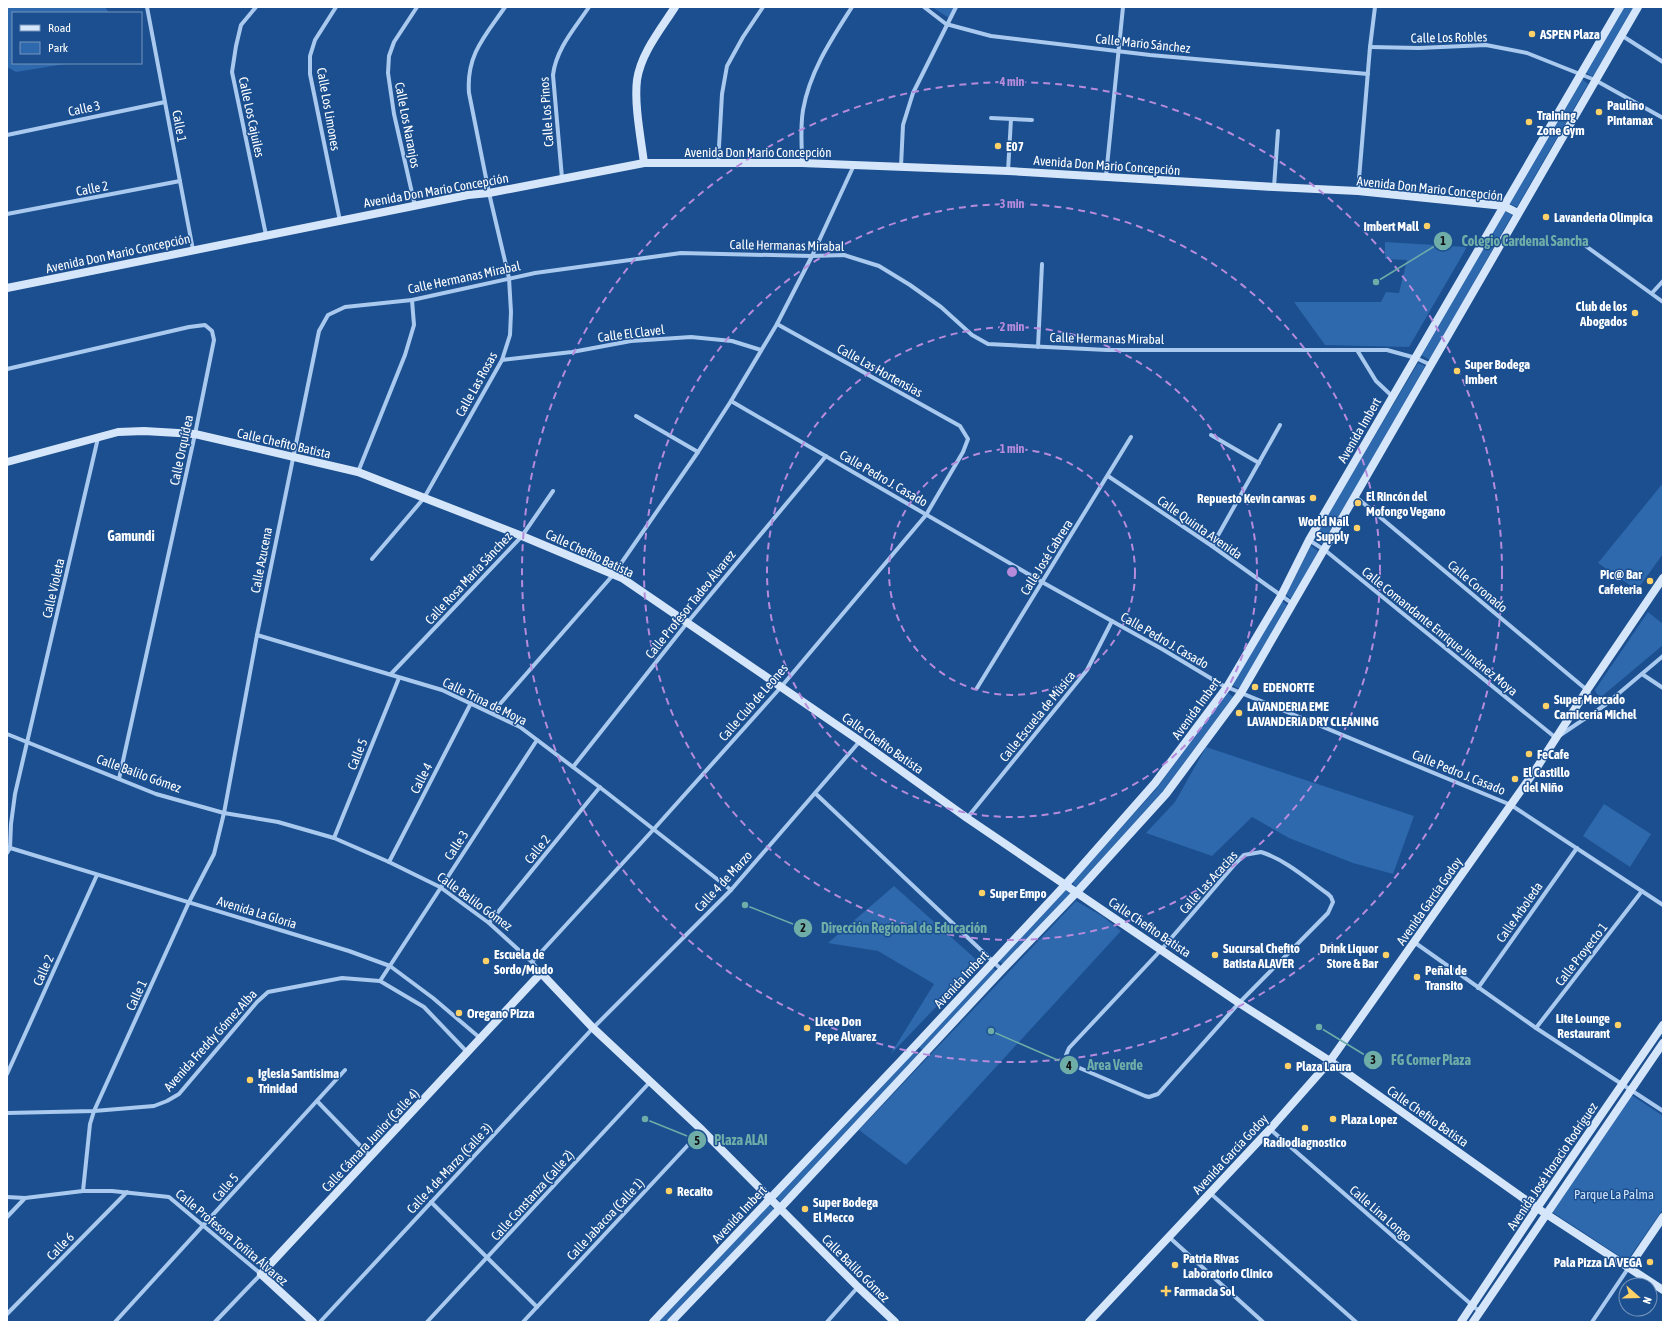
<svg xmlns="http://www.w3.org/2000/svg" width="1670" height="1329" font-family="'Asap Condensed',sans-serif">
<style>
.green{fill:#2e69ad}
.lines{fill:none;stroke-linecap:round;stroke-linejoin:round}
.street{stroke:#a9c9ee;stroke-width:4}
.secondary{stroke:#d6e6fa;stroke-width:8}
.ring{fill:none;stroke:#b68bdc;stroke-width:2;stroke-dasharray:7 5}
.poi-dot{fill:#ffd166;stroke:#1b4f8f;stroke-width:1.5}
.labels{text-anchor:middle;stroke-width:3;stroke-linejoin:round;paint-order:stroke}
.poi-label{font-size:13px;font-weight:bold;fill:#fff;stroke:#1b4f8f;text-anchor:start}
.street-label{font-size:13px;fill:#fff;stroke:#1b4f8f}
.park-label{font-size:13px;fill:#cfe3fa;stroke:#1b4f8f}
.neighbourhood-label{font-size:14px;font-weight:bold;fill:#fff;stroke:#1b4f8f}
.centre{fill:#b68bdc;stroke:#1b4f8f;stroke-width:2}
.ring-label{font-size:12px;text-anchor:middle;font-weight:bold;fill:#b68bdc;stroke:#1b4f8f;stroke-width:3;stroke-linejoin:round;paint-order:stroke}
.leader{fill:none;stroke:#6fada8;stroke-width:1.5}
.callout-dot{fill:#6fada8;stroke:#1b4f8f;stroke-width:1.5}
.mark-label{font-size:12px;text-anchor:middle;font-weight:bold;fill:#111}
.callout-label{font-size:14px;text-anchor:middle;font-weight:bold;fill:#6fada8;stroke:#1b4f8f;stroke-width:3;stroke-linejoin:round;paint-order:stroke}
</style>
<rect width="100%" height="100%" fill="#1b4f8f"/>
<g class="green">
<polygon points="7,7 105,7 109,13 13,13 13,63 71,63 16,72 7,67"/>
<polygon points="932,7 955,7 949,18"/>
<polygon points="1623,7 1633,7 1593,77 1585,72"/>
<polygon points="1582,79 1588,84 1517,207 1508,203"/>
<polygon points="1505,211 1512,215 1430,360 1421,355"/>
<polygon points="1385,242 1467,247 1409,347 1325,345 1294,302 1381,302 1386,292 1399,293 1407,260 1385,259"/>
<polygon points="1418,363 1425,366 1375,456 1322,544 1313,539"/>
<polygon points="1663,483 1663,554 1637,590 1598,563"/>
<polygon points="1311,546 1318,551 1292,600 1286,594"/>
<polygon points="1281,600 1287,605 1240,689 1232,685"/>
<polygon points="1648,612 1663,624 1663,645 1601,697 1597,694 1595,690"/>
<polygon points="1227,692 1233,697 1161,794 1076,887 1072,882 1157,788"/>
<polygon points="1206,747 1414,816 1393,874 1353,863 1289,838 1252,817 1212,856 1146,833 1175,802"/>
<polygon points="1604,804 1651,834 1630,867 1583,836"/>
<polygon points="894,886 979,962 890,1055 934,984 878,951 828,943"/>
<polygon points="1064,889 1071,894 1003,964 999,961"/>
<polygon points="1076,901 1102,916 1121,931 906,1165 859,1130"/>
<polygon points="992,967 998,972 923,1051 919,1047"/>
<polygon points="913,1051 919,1056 781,1203 776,1197"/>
<polygon points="1627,1092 1663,1116 1663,1209 1627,1261 1546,1208 1586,1148"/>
<polygon points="768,1204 774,1209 667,1322 658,1322"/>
</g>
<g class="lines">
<g class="street">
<polyline points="147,7 193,250"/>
<polyline points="256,7 241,25 236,46 232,72 266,235"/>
<polyline points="336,7 315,40 310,56 310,74 340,221"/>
<polyline points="924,7 946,24 991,36 1150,55 1368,74"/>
<polyline points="1621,35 1663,62"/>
<polyline points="1370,47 1419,48 1486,45 1527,53 1595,80 1663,118"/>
<polyline points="991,118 1032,120"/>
<polyline points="7,135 165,102"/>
<path d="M 802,163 C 802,146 800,127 803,110 C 810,71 831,40 852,7"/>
<polyline points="718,164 722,94 727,66 743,37 763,7"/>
<polyline points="901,166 903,125 913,93 956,7"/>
<polyline points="1008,171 1011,119"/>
<polyline points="1106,176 1123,7"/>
<path d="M 562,178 L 553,75 C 556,49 575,28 589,7"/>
<polyline points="1274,187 1278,131"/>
<polyline points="1358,191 1370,47 1375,7"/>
<polyline points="415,206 394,114 388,73 389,56 394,42 417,7"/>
<polyline points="7,214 180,181"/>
<polyline points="1583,244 1663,302"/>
<polyline points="1652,293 1663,281"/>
<polyline points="1038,347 1042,264"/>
<polyline points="1357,350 1376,381 1393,397"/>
<polyline points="502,360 572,352 631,341 691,337 732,341 761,350"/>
<polyline points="7,369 189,327 205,325 212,331 214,340 195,434 119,779"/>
<polyline points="731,401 1042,582 1162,649 1222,685 1511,805 1663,905"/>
<polyline points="636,416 698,452"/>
<polyline points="1211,435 1259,463"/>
<polyline points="358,472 405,355 414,325 412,300"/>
<polyline points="1108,476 1212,546 1293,604"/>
<path d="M 1356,497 L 1587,690 C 1591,700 1595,702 1605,705"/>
<polyline points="1309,540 1326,551 1556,738 1605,705 1663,656"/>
<polyline points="1212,546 1280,425"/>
<path d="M 372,559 L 424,498 L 502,360 L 510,335 L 511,312 L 509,278 L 489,193 L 469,93 C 466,55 485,36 505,7"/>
<polyline points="257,635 442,690 520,727 606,792 731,890"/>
<polyline points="391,674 522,536 553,491"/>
<polyline points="1642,674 1663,688"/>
<polyline points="977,688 1131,437"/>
<polyline points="492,713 613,575 698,452 731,401 777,324 812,256 854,165"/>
<polyline points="7,734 156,794 224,813 278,822 334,838 389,862 440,887 489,923 532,962 541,973"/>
<polyline points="573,767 687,623 826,456"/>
<polyline points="815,793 1002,970"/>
<polyline points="967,818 1087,670 1112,621"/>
<polyline points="334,838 399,678"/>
<polyline points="7,847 349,951 390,966 433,998 480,1038"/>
<path d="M 1261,852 C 1286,860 1307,879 1328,894 L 1331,897 L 1333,902 L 1328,913 L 1239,1003 L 1158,1094 L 1149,1097 L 1145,1096 L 1068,1063 L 1066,1055 L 1069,1048 L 1161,950 L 1235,864 L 1244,855 Z"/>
<polyline points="7,853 10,848 11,824 15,794 98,438"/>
<polyline points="389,862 471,703"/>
<polyline points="489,923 600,787"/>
<polyline points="1414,942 1536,1028 1663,1111"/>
<polyline points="532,962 653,830 781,687 926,515 963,452 968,439 960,426 777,324"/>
<polyline points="380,981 537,740"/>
<polyline points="1478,988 1577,848"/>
<polyline points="1536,1028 1642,891"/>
<polyline points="7,1074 97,875"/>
<polyline points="317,1101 371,1157"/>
<polyline points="7,1113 94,1111 154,1106 167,1101 179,1094 257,1002 268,992 342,978 380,981 424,1007 467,1052"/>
<polyline points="1270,1129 1480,1312"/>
<polyline points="83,1191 90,1124 94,1111 189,902 214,854 224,813 257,635 319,331 328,315 345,307 412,300 535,273 681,253 812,256 844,255 879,266 910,285 941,307 972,335 988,344 1107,350 1387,350 1416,358 1431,365"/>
<polyline points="1210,1193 1356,1322"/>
<polyline points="7,1197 25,1198 83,1191 112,1191 169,1197 261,1274 215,1322"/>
<polyline points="431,1202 537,1307"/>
<polyline points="7,1217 25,1198"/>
<polyline points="1169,1237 1263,1322"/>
<polyline points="7,1314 127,1192"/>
<polyline points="115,1322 345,1070"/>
<polyline points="320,1322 593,1028 731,890 860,741"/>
<polyline points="427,1322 650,1082"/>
<polyline points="523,1322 702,1130"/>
<polyline points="827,1322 858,1287"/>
<polyline points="1592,1322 1629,1267"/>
</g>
<g class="secondary">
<path d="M 644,163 C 641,139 634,104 637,80 C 641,53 661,29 675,7"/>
<polyline points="7,288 468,195 489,193 644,163 802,163 1008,171 1274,187 1358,191 1504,206 1518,213"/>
<polyline points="7,462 118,432 144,431 195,434 358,472 522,536 622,578 860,741 967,818 1239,1003 1330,1061 1537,1208 1663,1290"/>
<polyline points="1629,1267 1663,1217"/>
<polyline points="313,1322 261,1274 541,973 593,1028 702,1130 858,1287 895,1322"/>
<polyline points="653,1322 914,1047 1066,884 1155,783 1227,687 1281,596 1309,540 1620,7"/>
<polyline points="671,1322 786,1202 1002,970 1077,892 1166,794 1241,693 1638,7"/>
<polyline points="1089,1322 1270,1129 1330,1061 1534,772 1587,690 1663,578"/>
<polyline points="1461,1322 1537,1208 1663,1025"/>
<polyline points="1473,1322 1663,1043"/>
</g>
</g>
<g class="ring">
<circle cx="1012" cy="572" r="123"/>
<circle cx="1012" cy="572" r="245"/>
<circle cx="1012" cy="572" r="368"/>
<circle cx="1012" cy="572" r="490"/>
</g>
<g class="poi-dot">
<circle cx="1532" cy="34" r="4"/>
<circle cx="1599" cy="112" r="4"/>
<circle cx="1529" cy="122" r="4"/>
<circle cx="998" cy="146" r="4"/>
<circle cx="1546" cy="217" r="4"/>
<circle cx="1427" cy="226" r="4"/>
<circle cx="1635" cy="313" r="4"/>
<circle cx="1457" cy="371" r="4"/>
<circle cx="1313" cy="498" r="4"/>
<circle cx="1358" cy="503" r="4"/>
<circle cx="1357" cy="528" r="4"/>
<circle cx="1650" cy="581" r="4"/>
<circle cx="1255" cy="687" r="4"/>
<circle cx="1546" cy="706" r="4"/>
<circle cx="1239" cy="713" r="4"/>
<circle cx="1529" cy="754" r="4"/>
<circle cx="1515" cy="779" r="4"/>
<circle cx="982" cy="893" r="4"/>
<circle cx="1215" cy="955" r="4"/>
<circle cx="1386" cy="955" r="4"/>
<circle cx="486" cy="961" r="4"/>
<circle cx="1417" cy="977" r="4"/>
<circle cx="459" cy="1013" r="4"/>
<circle cx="1618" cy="1025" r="4"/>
<circle cx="807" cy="1028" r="4"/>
<circle cx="1288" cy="1066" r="4"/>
<circle cx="250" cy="1080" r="4"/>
<circle cx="1333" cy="1119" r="4"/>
<circle cx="1305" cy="1128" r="4"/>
<circle cx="669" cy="1191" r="4"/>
<circle cx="805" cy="1209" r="4"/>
<circle cx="1650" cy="1262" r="4"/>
<circle cx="1175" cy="1265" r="4"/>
<path d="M1164 1285h4v4h4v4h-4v4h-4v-4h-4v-4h4z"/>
</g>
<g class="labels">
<g class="poi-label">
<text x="1540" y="39">ASPEN Plaza</text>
<text x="1607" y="110">Paulino<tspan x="1607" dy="15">Pintamax</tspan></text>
<text x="1537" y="120">Training<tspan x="1537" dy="15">Zone Gym</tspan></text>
<text x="1006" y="151">E07</text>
<text x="1554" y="222">Lavanderia Olimpica</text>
<text x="1419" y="231" text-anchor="end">Imbert Mall</text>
<text x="1627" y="311" text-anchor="end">Club de los<tspan x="1627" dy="15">Abogados</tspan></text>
<text x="1465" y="369">Super Bodega<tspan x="1465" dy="15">Imbert</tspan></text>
<text x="1366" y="501">El Rincón del<tspan x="1366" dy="15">Mofongo Vegano</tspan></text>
<text x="1305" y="503" text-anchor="end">Repuesto Kevin carwas</text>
<text x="1349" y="526" text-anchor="end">World Nail<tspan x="1349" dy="15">Supply</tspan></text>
<text x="1642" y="579" text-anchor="end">Pic@ Bar<tspan x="1642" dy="15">Cafeteria</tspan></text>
<text x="1263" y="692">EDENORTE</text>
<text x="1554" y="704">Super Mercado<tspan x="1554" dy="15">Carnicería Michel</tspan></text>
<text x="1247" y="711">LAVANDERIA EME<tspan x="1247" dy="15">LAVANDERIA DRY CLEANING</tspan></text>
<text x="1537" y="759">FeCafe</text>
<text x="1523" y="777">El Castillo<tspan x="1523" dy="15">del Niño</tspan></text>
<text x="990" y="898">Super Empo</text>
<text x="1223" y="953">Sucursal Chefito<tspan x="1223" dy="15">Batista ALAVER</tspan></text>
<text x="1378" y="953" text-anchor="end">Drink Liquor<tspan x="1378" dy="15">Store &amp; Bar</tspan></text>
<text x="494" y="959">Escuela de<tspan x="494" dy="15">Sordo/Mudo</tspan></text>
<text x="1425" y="975">Peñal de<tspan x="1425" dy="15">Transito</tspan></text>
<text x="467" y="1018">Oregano Pizza</text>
<text x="1610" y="1023" text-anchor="end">Lite Lounge<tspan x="1610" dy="15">Restaurant</tspan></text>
<text x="815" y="1026">Liceo Don<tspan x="815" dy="15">Pepe Alvarez</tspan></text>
<text x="1296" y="1071">Plaza Laura</text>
<text x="258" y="1078">Iglesia Santísima<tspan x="258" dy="15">Trinidad</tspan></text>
<text x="1341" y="1124">Plaza Lopez</text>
<text x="1305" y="1147" text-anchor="middle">Radiodiagnostico</text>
<text x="677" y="1196">Recaito</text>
<text x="813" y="1207">Super Bodega<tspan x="813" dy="15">El Mecco</tspan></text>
<text x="1183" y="1263">Patria Rivas<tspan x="1183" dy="15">Laboratorio Clinico</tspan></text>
<text x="1642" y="1267" text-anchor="end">Pala Pizza LA VEGA</text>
<text x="1174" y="1296">Farmacia Sol</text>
</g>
<g class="street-label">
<text transform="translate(1449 37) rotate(-1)" y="5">Calle Los Robles</text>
<text transform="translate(1143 43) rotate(6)" y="5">Calle Mario Sánchez</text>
<text transform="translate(84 108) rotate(-12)" y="5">Calle 3</text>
<text transform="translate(329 109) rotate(80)" y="5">Calle Los Limones</text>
<text transform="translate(546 112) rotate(-94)" y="5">Calle Los Pinos</text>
<text transform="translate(252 117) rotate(78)" y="5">Calle Los Cajuiles</text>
<text transform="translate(408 125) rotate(79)" y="5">Calle Los Naranjos</text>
<text transform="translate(180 126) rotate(80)" y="5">Calle 1</text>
<text x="758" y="157">Avenida Don Mario Concepción</text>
<text transform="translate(1107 165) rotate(4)" y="5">Avenida Don Mario Concepción</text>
<text transform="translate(92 188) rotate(-11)" y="5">Calle 2</text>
<text transform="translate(1430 188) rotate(6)" y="5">Avenida Don Mario Concepción</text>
<text transform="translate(436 190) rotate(-10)" y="5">Avenida Don Mario Concepción</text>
<text transform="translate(787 245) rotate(1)" y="5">Calle Hermanas Mirabal</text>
<text transform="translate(118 253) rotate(-12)" y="5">Avenida Don Mario Concepción</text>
<text transform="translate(464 277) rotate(-12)" y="5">Calle Hermanas Mirabal</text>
<text transform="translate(631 333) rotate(-7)" y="5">Calle El Clavel</text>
<text transform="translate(1107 338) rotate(1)" y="5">Calle Hermanas Mirabal</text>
<text transform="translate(880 370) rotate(29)" y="5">Calle Las Hortensias</text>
<text transform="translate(476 384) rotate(-61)" y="5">Calle Las Rosas</text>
<text transform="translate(1359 430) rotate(-60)" y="5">Avenida Imbert</text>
<text transform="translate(284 443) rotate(13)" y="5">Calle Chefito Batista</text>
<text transform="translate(181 450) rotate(-78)" y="5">Calle Orquídea</text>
<text transform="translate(884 478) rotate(30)" y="5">Calle Pedro J. Casado</text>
<text transform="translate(1200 527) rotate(35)" y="5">Calle Quinta Avenida</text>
<text transform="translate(590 553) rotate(25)" y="5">Calle Chefito Batista</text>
<text transform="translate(1046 557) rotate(-58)" y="5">Calle José Cabrera</text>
<text transform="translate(261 560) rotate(-79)" y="5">Calle Azucena</text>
<text transform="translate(468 578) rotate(-47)" y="5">Calle Rosa María Sánchez</text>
<text transform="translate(1478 586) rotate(40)" y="5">Calle Coronado</text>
<text transform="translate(53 588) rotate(-77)" y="5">Calle Violeta</text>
<text transform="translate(690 604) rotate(-51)" y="5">Calle Profesor Tadeo Álvarez</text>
<text transform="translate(1440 631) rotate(39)" y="5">Calle Comandante Enrique Jiménez Moya</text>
<text transform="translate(1165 640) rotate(30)" y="5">Calle Pedro J. Casado</text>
<text transform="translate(485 701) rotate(26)" y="5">Calle Trina de Moya</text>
<text transform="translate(753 702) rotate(-49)" y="5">Calle Club de Leones</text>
<text transform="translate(1196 708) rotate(-54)" y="5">Avenida Imbert</text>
<text transform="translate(1037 716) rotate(-51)" y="5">Calle Escuela de Música</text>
<text transform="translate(883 743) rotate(35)" y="5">Calle Chefito Batista</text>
<text transform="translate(357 754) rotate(-68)" y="5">Calle 5</text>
<text transform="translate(1459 772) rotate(22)" y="5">Calle Pedro J. Casado</text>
<text transform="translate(139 773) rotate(20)" y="5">Calle Balilo Gómez</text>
<text transform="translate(421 778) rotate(-63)" y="5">Calle 4</text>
<text transform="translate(456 845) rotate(-57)" y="5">Calle 3</text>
<text transform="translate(537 849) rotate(-51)" y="5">Calle 2</text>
<text transform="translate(723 881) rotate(-47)" y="5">Calle 4 de Marzo</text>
<text transform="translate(1208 882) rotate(-48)" y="5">Calle Las Acacias</text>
<text transform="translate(475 901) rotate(36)" y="5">Calle Balilo Gómez</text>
<text transform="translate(1429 901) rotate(-55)" y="5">Avenida García Godoy</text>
<text transform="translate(257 912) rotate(17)" y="5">Avenida La Gloria</text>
<text transform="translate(1519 912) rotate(-55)" y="5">Calle Arboleda</text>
<text transform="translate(1150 927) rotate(34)" y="5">Calle Chefito Batista</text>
<text transform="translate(1581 954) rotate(-52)" y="5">Calle Proyecto 1</text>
<text transform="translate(43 970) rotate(-66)" y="5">Calle 2</text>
<text transform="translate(961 979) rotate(-47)" y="5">Avenida Imbert</text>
<text transform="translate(136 995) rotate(-65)" y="5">Calle 1</text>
<text transform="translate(210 1040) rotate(-48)" y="5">Avenida Freddy Gómez Alba</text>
<text transform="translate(1428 1116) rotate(35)" y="5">Calle Chefito Batista</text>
<text transform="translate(370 1140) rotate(-47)" y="5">Calle Cámara Junior (Calle 4)</text>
<text transform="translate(1230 1154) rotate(-47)" y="5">Avenida García Godoy</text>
<text transform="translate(1552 1166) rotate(-56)" y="5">Avenida José Horacio Rodríguez</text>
<text transform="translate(449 1168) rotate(-47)" y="5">Calle 4 de Marzo (Calle 3)</text>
<text transform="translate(225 1187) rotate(-49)" y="5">Calle 5</text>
<text transform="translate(532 1195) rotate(-48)" y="5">Calle Constanza (Calle 2)</text>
<text transform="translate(1381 1213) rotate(41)" y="5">Calle Lina Longo</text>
<text transform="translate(739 1214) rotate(-47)" y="5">Avenida Imbert</text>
<text transform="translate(605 1219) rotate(-47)" y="5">Calle Jabacoa (Calle 1)</text>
<text transform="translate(232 1237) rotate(40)" y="5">Calle Profesora Toñita Álvarez</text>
<text transform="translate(60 1246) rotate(-46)" y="5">Calle 6</text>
<text transform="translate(856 1268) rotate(45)" y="5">Calle Balilo Gómez</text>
</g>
<g class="park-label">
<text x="1614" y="1199">Parque La Palma</text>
</g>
<g class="neighbourhood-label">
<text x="131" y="541">Gamundi</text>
</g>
</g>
<circle cx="1012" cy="572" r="6" class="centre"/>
<g class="ring-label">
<text x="1012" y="86">4 min</text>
<text x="1012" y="208">3 min</text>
<text x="1012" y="331">2 min</text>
<text x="1012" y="453">1 min</text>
</g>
<path class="leader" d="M1376 282L1443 241M745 905L803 928M1319 1027L1373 1060M991 1031L1069 1065M645 1119L697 1140"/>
<g class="callout-dot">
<circle cx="1376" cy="282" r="4"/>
<circle cx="745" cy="905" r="4"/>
<circle cx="1319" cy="1027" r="4"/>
<circle cx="991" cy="1031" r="4"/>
<circle cx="645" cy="1119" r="4"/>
<circle cx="1443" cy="241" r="10"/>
<circle cx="803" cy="928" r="10"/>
<circle cx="1373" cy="1060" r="10"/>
<circle cx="1069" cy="1065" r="10"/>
<circle cx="697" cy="1140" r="10"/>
</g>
<g class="mark-label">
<text x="1443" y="245">1</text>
<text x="803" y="932">2</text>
<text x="1373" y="1064">3</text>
<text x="1069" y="1070">4</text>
<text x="697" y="1145">5</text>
</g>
<g class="callout-label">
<text x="1525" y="246">Colegio Cardenal Sancha</text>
<text x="904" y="933">Dirección Regional de Educación</text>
<text x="1431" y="1065">FG Corner Plaza</text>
<text x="1115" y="1070">Area Verde</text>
<text x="741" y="1145">Plaza ALAI</text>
</g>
<rect width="1670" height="1329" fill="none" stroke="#ffffff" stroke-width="16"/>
<rect x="12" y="12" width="130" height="52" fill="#1b4f8f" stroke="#7695bc"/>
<rect x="20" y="25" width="20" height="6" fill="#d6e6fa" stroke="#7695bc"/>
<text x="48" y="32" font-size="12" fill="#ffffff">Road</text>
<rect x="20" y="42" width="20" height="12" fill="#2e69ad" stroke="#7695bc"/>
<text x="48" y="52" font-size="12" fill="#ffffff">Park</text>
<g transform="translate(1638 1297) rotate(110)"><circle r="19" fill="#1b4f8f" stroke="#7695bc"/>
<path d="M0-3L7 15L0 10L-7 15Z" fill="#ffd166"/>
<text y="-6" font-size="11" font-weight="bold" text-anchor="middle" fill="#ffffff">N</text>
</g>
</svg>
